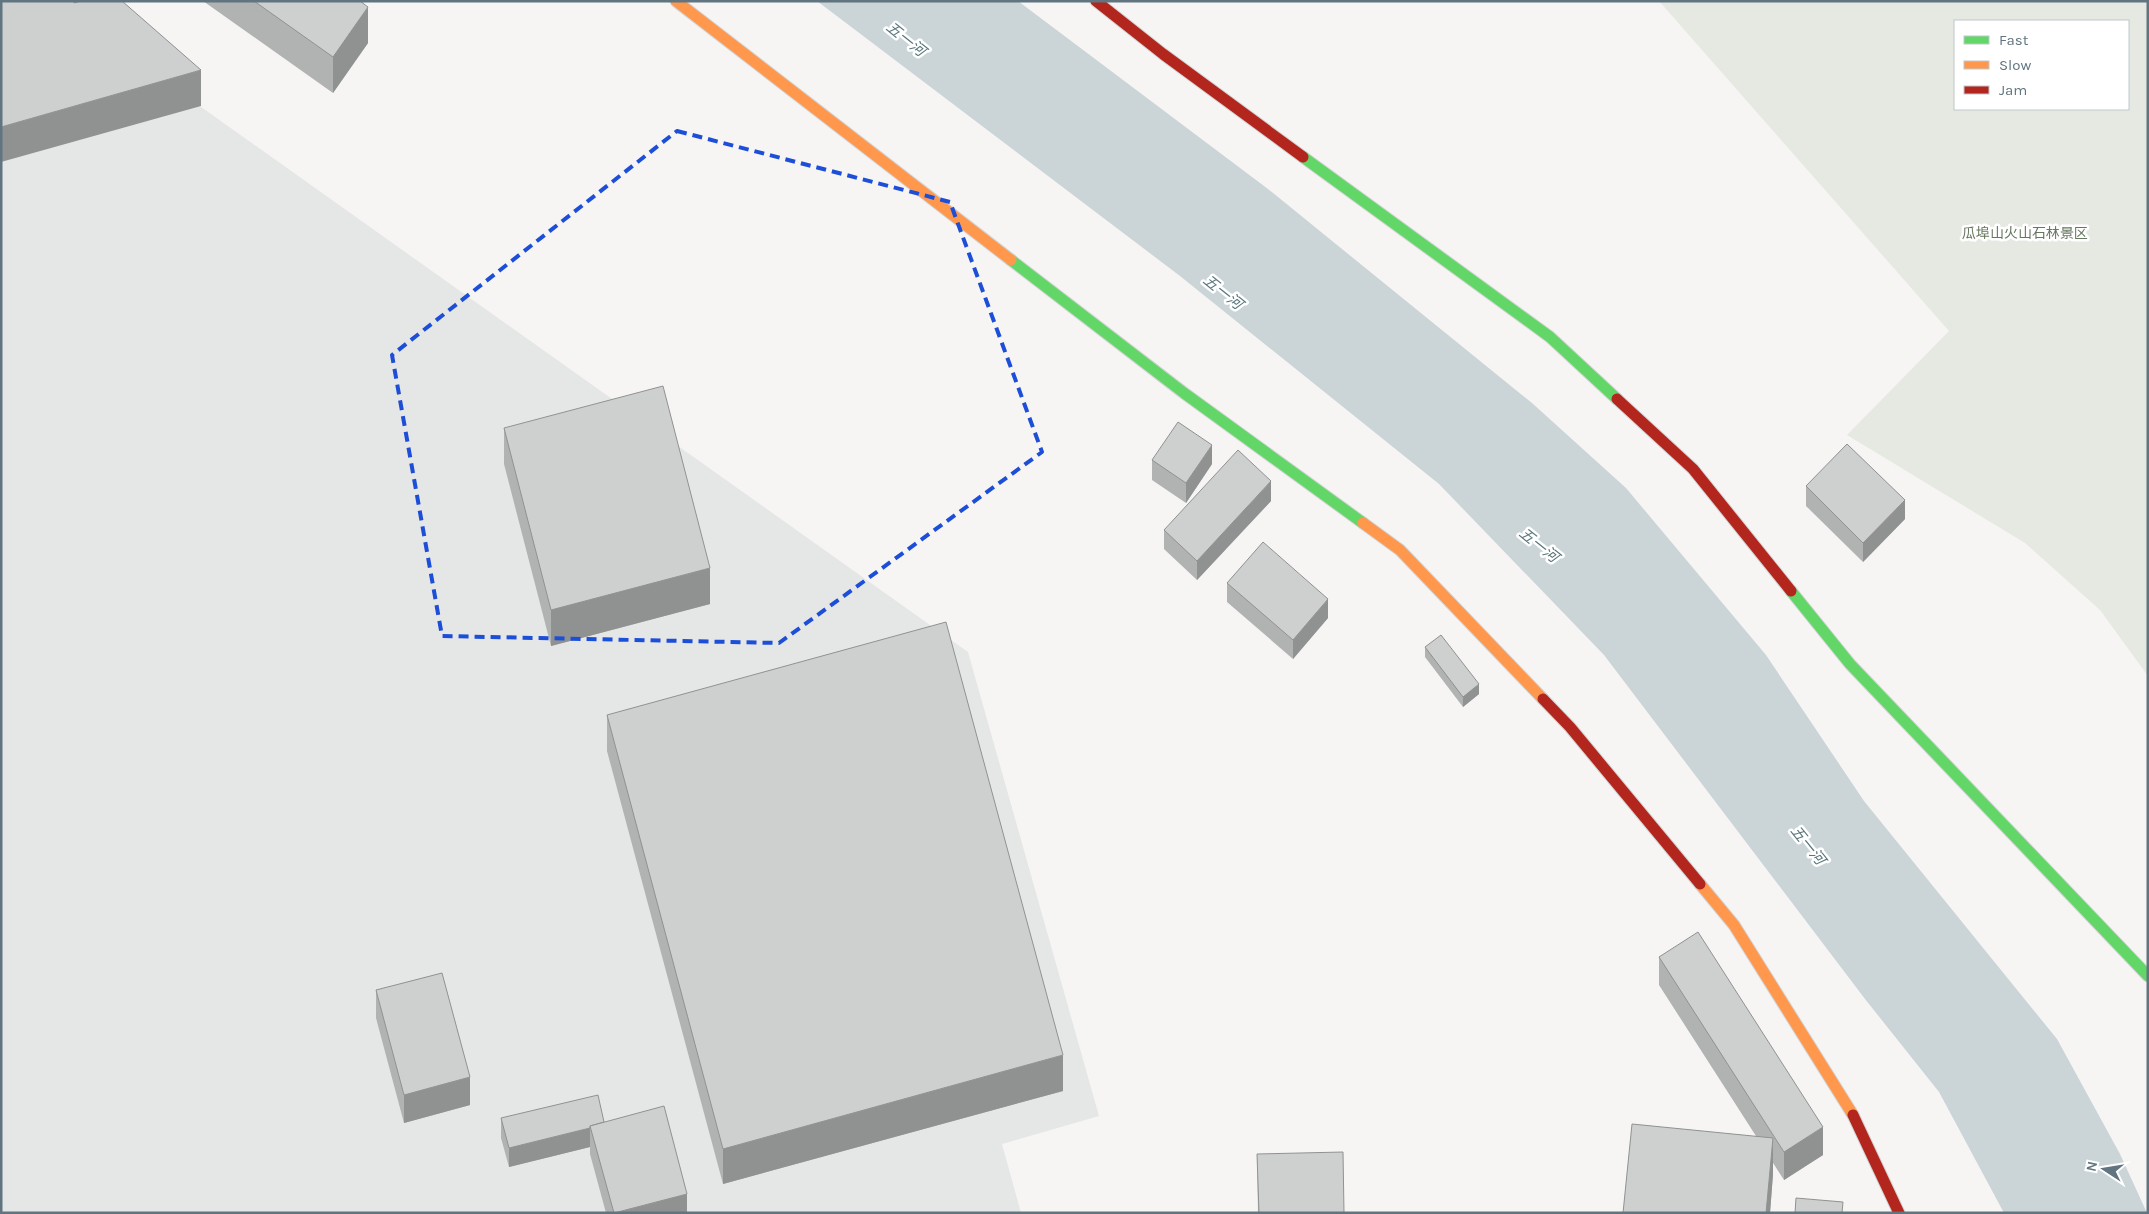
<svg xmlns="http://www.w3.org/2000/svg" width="2149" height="1214" font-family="Karla,'Noto Sans SC',sans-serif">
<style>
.built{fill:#e5e7e6}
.green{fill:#e6e8e2;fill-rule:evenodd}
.water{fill:#cbd5d7}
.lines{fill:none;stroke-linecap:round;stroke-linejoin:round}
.fast-casing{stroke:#d2d3d4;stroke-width:13}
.slow-casing{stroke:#d2d3d4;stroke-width:13}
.jam-casing{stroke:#d2d3d4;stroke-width:13}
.fast{stroke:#63d668;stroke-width:11}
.slow{stroke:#ff974d;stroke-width:11}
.jam{stroke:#b3261e;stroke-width:11}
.wall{fill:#b1b3b3}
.shaded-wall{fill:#909292}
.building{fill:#ced0d0;stroke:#909292}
.marked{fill:none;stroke:#1d4ed8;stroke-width:4;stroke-dasharray:10 6;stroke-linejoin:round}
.labels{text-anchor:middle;stroke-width:5;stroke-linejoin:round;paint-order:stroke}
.park-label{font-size:14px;fill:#66775f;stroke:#fff}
.water-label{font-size:15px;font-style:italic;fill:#5a767b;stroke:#fff}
</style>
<rect width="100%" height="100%" fill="#f6f5f4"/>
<polygon class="built" points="1,1 52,1 968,652 1099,1116 1002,1144 1021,1213 1,1213"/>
<path class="green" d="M 1659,1 L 2148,1 L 2148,676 L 2100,610 L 2025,543 L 1847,435 L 1949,331 ZM 1955,21 L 2128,21 L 2128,109 L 1955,109 Z"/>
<polygon class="water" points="817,1 1018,1 1268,189 1532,403 1626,488 1766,655 1864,801 2057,1039 2120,1154 2147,1213 2004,1213 1939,1092 1865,999 1604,655 1439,484 1180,276"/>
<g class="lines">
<g class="fast-casing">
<g id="fast">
<polyline points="1303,157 1550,337 1617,399"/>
<polyline points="1011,260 1184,393 1363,523"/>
<polyline points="1791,591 1850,664 2148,976"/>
</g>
</g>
<g class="slow-casing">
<g id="slow">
<polyline points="676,1 1011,260"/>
<polyline points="1363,523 1400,550 1543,699"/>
<polyline points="1700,884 1734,925 1853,1115"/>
</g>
</g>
<g class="jam-casing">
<g id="jam">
<polyline points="1096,1 1163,54 1303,157"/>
<polyline points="1617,399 1693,469 1791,591"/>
<polyline points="1543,699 1570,727 1700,884"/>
<polyline points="1853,1115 1899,1213"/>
</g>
</g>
<use href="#fast" class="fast"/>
<use href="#slow" class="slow"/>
<use href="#jam" class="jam"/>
</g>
<g class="wall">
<polygon points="203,1 360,1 368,43 333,93"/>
<polygon points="504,428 710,604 551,646 504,464"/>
<polygon points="1152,460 1212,464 1186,503 1152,480"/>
<polygon points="1806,486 1905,519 1863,562 1806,506"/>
<polygon points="1271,501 1197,580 1164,549 1164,530"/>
<polygon points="1227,583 1328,618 1293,659 1227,602"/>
<polygon points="1425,647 1479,694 1463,707 1425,657"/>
<polygon points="607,715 1063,1091 723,1184 607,751"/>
<polygon points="1659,957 1823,1155 1784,1180 1773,1163 1773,1174 1770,1213 1623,1213 1756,1136 1659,985"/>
<polygon points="376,990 470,1105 404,1123 376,1018"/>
<polygon points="501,1118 604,1122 687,1213 606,1213 590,1154 590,1147 509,1167 501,1138"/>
<polygon points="1257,1154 1344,1213 1258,1213"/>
</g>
<g class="shaded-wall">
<polygon points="368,7 368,43 333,93 333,57"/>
<polygon points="201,70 201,106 1,162 1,127"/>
<polygon points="1212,445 1212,464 1186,503 1186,483"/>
<polygon points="1271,481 1271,501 1197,580 1197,561"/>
<polygon points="1905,500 1905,519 1863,562 1863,543"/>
<polygon points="710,568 710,604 551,646 551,610"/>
<polygon points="1328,599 1328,618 1293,659 1293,640"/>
<polygon points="1479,684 1479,694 1463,707 1463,697"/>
<polygon points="1063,1055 1063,1091 723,1184 723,1149"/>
<polygon points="470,1077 470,1105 404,1123 404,1095"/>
<polygon points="1823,1127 1823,1155 1784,1180 1784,1152"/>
<polygon points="590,1128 590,1147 509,1167 509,1148"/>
<polygon points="1773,1138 1773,1174 1770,1213 1766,1213"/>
<polygon points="687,1194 687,1213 615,1213"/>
</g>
<g class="building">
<polygon points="1,1 74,1 74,3 81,1 122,1 201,70 1,127"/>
<polygon points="254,1 360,1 368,7 333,57"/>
<polygon points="663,386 710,568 551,610 504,428"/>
<polygon points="1178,422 1212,445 1186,483 1152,460"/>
<polygon points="1847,444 1905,500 1863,543 1806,486"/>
<polygon points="1238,450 1271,481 1197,561 1164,530"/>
<polygon points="1263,542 1328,599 1293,640 1227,583"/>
<polygon points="946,622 1063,1055 723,1149 607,715"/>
<polygon points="1441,635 1479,684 1463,697 1425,647"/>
<polygon points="1698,932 1823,1127 1784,1152 1659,957"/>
<polygon points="442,973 470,1077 404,1095 376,990"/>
<polygon points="598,1095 604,1122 590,1126 590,1128 509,1148 501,1118"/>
<polygon points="664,1106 687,1194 614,1213 590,1126"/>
<polygon points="1632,1124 1773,1138 1766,1213 1623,1213"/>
<polygon points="1343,1152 1344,1213 1259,1213 1257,1154"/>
<polygon points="1796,1198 1843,1202 1842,1213 1795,1213"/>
</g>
<path class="marked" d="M 677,131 L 950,202 L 1042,452 L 779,643 L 442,636 L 392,355 Z"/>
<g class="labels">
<g class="park-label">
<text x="2025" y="238">瓜埠山火山石林景区</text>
</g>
<g class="water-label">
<text transform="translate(906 39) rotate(39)" y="5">五一河</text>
<text transform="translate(1223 292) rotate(39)" y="5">五一河</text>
<text transform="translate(1539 545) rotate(39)" y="5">五一河</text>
<text transform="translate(1808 845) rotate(51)" y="5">五一河</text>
</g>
</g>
<rect width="2149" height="1214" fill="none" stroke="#607580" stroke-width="5"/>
<rect x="1954" y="20" width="175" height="90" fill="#ffffff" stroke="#bfc8cc"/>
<rect x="1964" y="36" width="25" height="8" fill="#63d668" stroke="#bfc8cc"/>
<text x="1999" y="45" font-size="15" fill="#607580">Fast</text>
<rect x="1964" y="61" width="25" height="8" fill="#ff974d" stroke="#bfc8cc"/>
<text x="1999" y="70" font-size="15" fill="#607580">Slow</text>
<rect x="1964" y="86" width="25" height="8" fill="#b3261e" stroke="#bfc8cc"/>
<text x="1999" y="95" font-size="15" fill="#607580">Jam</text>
<g transform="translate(2104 1169) rotate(282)" stroke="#ffffff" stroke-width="4" paint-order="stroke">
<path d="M0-4L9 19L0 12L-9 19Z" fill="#607580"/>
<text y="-8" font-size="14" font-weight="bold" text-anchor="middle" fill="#607580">N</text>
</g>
</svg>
